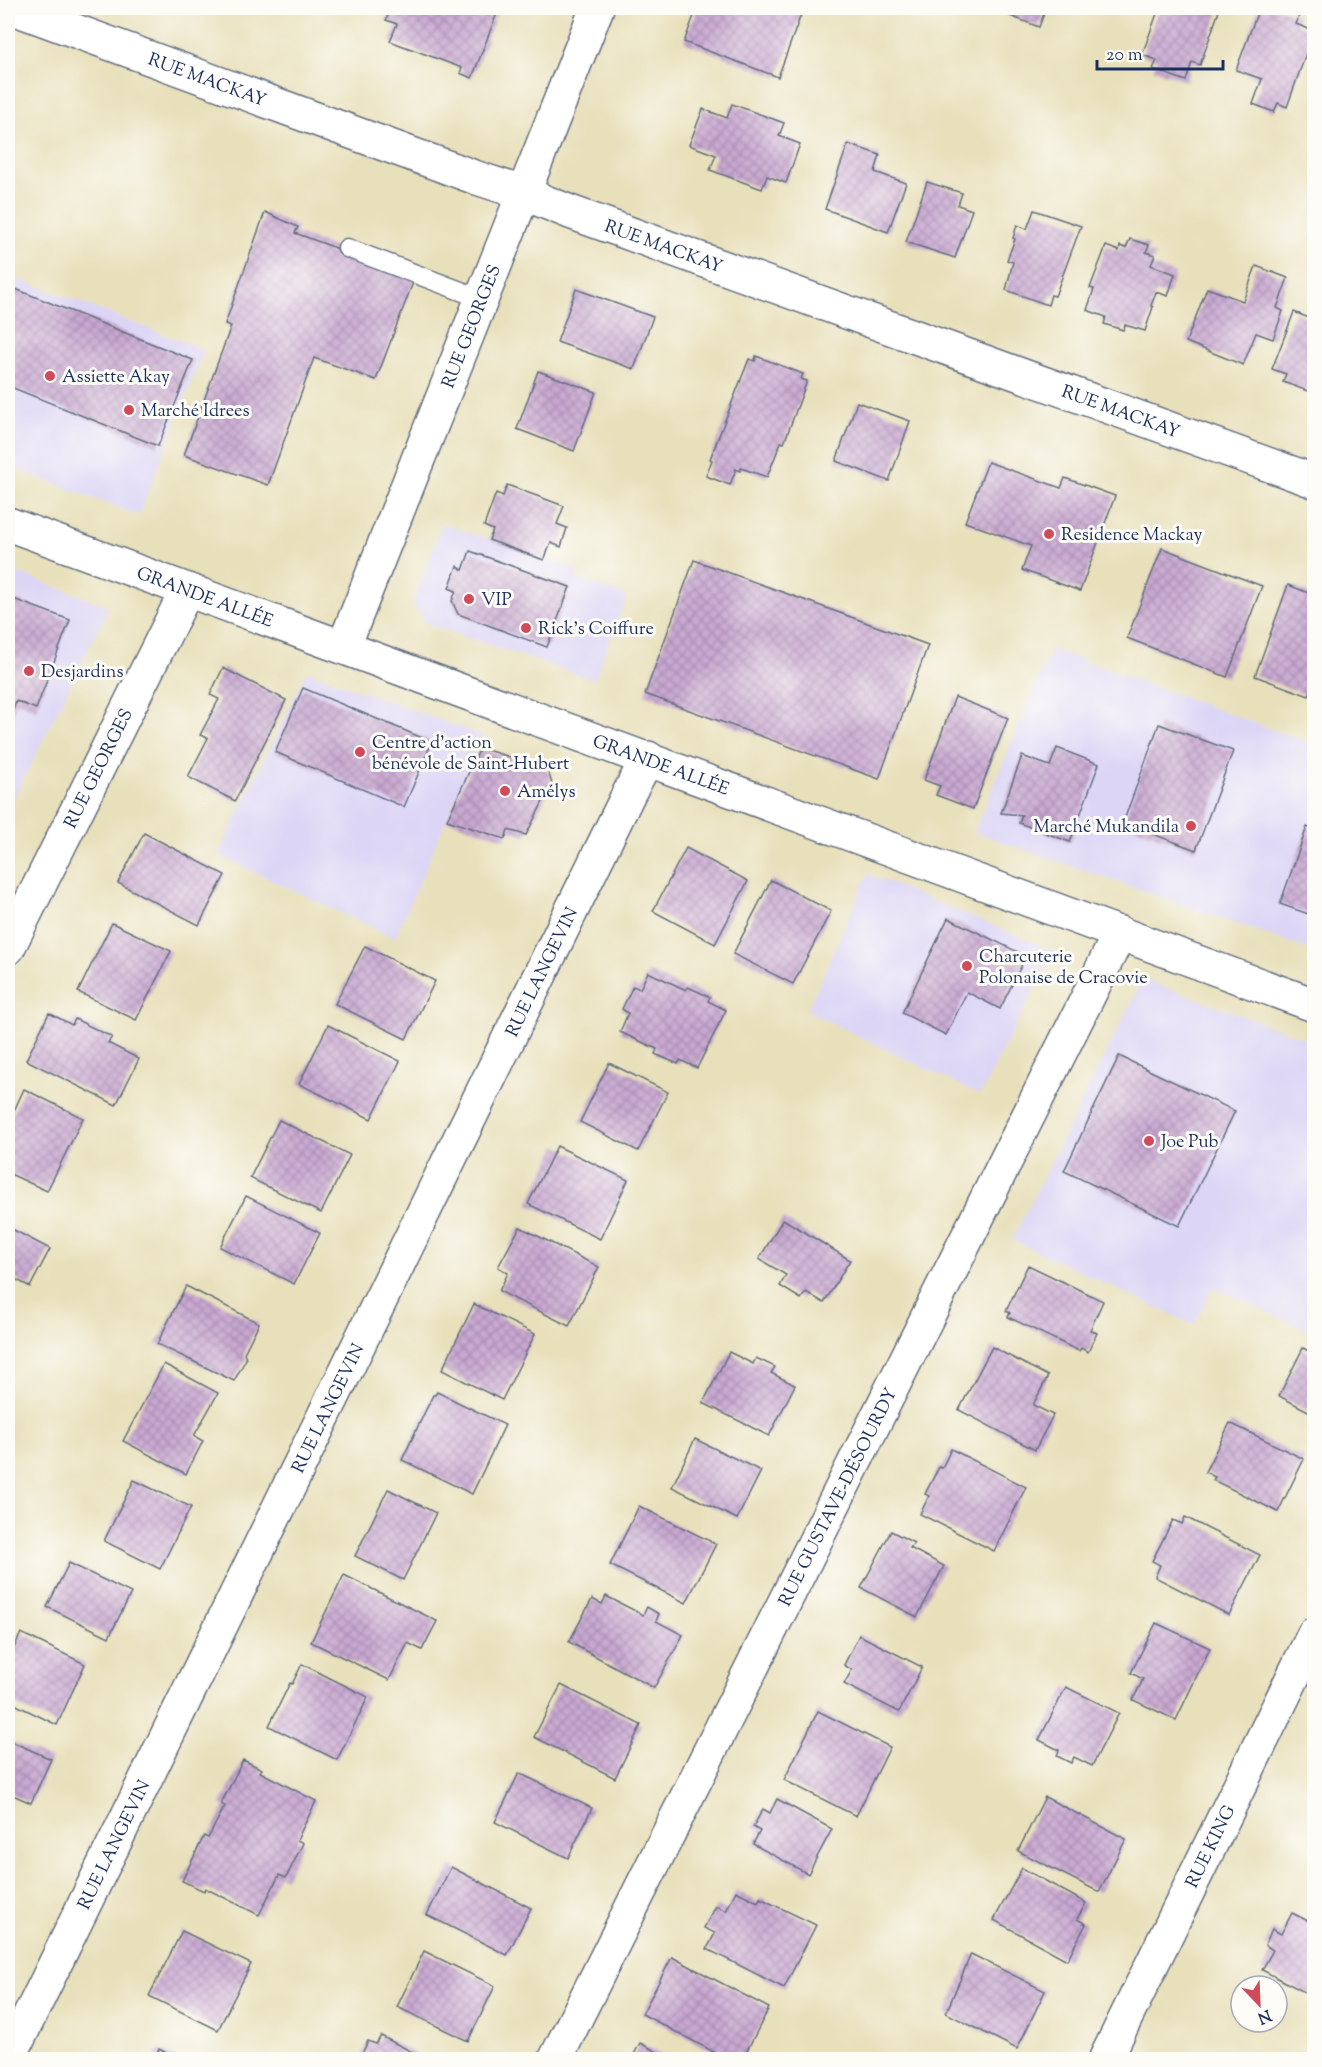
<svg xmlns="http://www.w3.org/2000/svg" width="1322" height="2067" font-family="'Sorts Mill Goudy',serif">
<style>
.built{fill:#dcd5f6}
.building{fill:url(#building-cross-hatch)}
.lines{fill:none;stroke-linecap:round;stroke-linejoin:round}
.lane-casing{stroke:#636d7f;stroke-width:21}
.street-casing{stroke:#636d7f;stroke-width:36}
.secondary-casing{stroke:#636d7f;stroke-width:36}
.lane{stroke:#fff;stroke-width:18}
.street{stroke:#fff;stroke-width:33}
.secondary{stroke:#fff;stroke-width:33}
.poi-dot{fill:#d1495b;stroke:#fdfcf7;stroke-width:2}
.labels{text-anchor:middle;stroke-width:6;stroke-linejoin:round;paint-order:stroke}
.street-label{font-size:18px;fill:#1b2f5e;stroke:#fdfcf7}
.poi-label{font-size:18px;fill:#1b2f5e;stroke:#fdfcf7;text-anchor:start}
</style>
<defs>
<pattern id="building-cross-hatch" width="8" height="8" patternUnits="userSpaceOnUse" patternTransform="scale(1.5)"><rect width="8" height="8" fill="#caa9d2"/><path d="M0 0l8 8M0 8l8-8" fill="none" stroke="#a38aae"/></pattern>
</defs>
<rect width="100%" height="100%" fill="#fdfcf7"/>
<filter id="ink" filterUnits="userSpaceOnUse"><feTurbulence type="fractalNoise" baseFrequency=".0167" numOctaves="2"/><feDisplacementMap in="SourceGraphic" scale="12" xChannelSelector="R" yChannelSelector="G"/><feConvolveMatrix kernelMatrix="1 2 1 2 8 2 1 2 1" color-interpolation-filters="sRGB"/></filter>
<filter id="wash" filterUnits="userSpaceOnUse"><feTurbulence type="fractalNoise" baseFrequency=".008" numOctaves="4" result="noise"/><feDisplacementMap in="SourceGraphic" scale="24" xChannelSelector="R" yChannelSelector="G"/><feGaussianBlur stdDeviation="1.35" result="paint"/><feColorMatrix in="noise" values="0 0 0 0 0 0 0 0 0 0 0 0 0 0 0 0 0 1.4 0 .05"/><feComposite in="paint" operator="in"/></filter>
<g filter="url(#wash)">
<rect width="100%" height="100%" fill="#e8e0bb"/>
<g class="built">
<polygon points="8,275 204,350 139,515 8,466"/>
<polygon points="442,524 577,569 575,578 627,596 594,680 427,624 413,604"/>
<polygon points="8,569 109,607 8,811"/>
<polygon points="1051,649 1314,745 1314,951 974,832"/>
<polygon points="307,671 483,736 395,938 218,855"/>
<polygon points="868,874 1054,951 980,1095 807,1011"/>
<polygon points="1143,979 1314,1042 1314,1333 1213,1287 1194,1325 1012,1240"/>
</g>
<g id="blocks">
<g class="building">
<polygon points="391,8 499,8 472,78 460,73 462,68 390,41 397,24 386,20"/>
<polygon points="697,8 799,8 803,9 778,77 684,42"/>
<polygon points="1002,8 1046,8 1039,27 1000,12"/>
<polygon points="1159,8 1220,8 1200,65 1192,62 1186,81 1153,69 1157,60 1142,55"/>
<polygon points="1259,8 1278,8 1299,16 1296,24 1314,31 1287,107 1278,103 1274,112 1253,104 1262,79 1236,70"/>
<polygon points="732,104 784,123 779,136 800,144 786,183 767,176 762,189 710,170 716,155 689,145 703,109 727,118"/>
<polygon points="848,144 880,155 875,172 906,183 888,232 825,209"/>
<polygon points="927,182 962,193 958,205 972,210 955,258 906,242"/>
<polygon points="1034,210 1081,226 1055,296 1051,295 1048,305 1006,290 1013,262 1007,260 1015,239 1013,238 1017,225 1027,229"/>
<polygon points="265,212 298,227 295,233 415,277 376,380 314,358 268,485 184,455 231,326 225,324"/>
<polygon points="1130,239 1149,245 1146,252 1155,255 1151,265 1175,274 1168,296 1156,292 1151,306 1153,307 1145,331 1125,325 1123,330 1104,324 1106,317 1087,310 1094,289 1090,288 1106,246 1119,251 1120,246 1126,248"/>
<polygon points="1256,266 1288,278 1277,308 1283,311 1273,339 1256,333 1243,365 1186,342 1207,288 1243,301"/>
<polygon points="8,286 193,360 158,446 8,386"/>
<polygon points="576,289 653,317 634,369 557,342"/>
<polygon points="1294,312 1314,320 1313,393 1283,382 1286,374 1272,369"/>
<polygon points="756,356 803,374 801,379 807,381 784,443 781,442 767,477 741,468 740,471 736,469 730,485 706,476 712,460 710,459 749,359 755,361"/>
<polygon points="538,371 596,392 574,451 517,429"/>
<polygon points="857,402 910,421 889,481 836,461"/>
<polygon points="988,462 1061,488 1065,478 1115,496 1080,591 1022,570 1031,546 965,522"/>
<polygon points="507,485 564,506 557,524 567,528 561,547 551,543 544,560 489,540 493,530 484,526 496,493 503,496"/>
<polygon points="1162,548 1262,586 1227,677 1127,638"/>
<polygon points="470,551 570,587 547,647 458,614 452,601 456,591 449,588 457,566 463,570"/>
<polygon points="694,560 928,645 879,779 645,694"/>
<polygon points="1288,585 1314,595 1314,681 1309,696 1255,676"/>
<polygon points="8,597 70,620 36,709 16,701 12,714 8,712"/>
<polygon points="223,668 286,700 235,801 188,777 208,738 200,735 219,699 210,695"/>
<polygon points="303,688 432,742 404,807 275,752"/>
<polygon points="955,697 1008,718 973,809 936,795 940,786 924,780"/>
<polygon points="1159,724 1233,751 1196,850 1123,823"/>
<polygon points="480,748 547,768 552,784 526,835 508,830 505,839 447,820"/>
<polygon points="1057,748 1099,764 1070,842 1019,823 1022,815 1001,813 1022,756 1050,766"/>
<polygon points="1307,827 1314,830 1314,916 1280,904"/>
<polygon points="144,833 225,875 199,925 118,883"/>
<polygon points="686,848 748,881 715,944 653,911"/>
<polygon points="771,880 831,911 793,984 733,954"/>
<polygon points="948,918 1026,956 1000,1009 967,992 946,1035 902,1013"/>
<polygon points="112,923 171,951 136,1020 78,992"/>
<polygon points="365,946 435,981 406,1039 335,1004"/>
<polygon points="648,972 686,990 688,987 710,997 708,1001 726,1010 697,1068 680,1060 678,1064 655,1054 657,1049 620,1032 628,1013 622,1009 633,986 640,989"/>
<polygon points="49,1013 72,1025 75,1019 112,1037 108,1043 139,1059 116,1105 26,1060"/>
<polygon points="328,1025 400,1061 371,1119 299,1084"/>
<polygon points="1119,1056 1235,1111 1179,1226 1064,1171"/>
<polygon points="609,1063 668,1092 638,1151 580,1122"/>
<polygon points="24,1089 83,1118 47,1191 8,1173 8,1124"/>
<polygon points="279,1120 350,1155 321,1213 250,1178"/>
<polygon points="557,1146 628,1180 600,1239 528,1204"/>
<polygon points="246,1196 320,1233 294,1284 220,1247"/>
<polygon points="783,1219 850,1260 824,1303 806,1292 801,1299 780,1286 786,1275 759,1259"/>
<polygon points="8,1227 50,1249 30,1287 8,1275"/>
<polygon points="520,1227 599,1267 569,1326 499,1291 508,1273 498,1267"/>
<polygon points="1028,1265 1103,1301 1090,1330 1097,1333 1088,1352 1081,1348 1079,1351 1008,1317 1010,1313 1006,1311"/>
<polygon points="186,1286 259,1323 244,1353 246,1359 234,1381 157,1344"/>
<polygon points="474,1304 535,1334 502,1400 442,1370"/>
<polygon points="992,1347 1048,1376 1033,1405 1053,1415 1035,1450 959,1410"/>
<polygon points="1303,1348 1314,1354 1314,1414 1279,1396"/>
<polygon points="729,1352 753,1364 756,1358 775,1367 771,1373 795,1385 769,1436 703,1403"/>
<polygon points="164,1364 218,1393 194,1436 203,1441 186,1474 123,1441"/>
<polygon points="437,1392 505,1425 472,1494 402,1460 433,1395 435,1395"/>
<polygon points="1230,1423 1304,1459 1278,1512 1213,1480 1215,1477 1205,1472"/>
<polygon points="695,1439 761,1471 737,1519 672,1487"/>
<polygon points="951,1449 1026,1487 994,1551 920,1514 929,1496 925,1494 939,1467 942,1468"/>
<polygon points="134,1480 191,1507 160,1569 104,1541"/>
<polygon points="388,1489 436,1513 403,1580 355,1556"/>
<polygon points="639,1506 716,1544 686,1603 610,1565"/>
<polygon points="1185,1517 1260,1555 1229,1615 1155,1577 1160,1565 1152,1561 1173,1520 1182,1524"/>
<polygon points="891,1531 914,1543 910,1548 944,1566 917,1617 861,1588"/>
<polygon points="69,1563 131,1593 109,1637 47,1607"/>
<polygon points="344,1575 437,1621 422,1650 408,1643 389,1680 311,1642"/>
<polygon points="606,1596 643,1615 647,1607 659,1614 656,1621 683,1635 654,1688 569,1642 592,1599 602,1604"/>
<polygon points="1156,1623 1210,1648 1176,1720 1133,1700 1143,1679 1131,1673"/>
<polygon points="21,1633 85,1664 57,1725 8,1701 8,1661"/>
<polygon points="859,1635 922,1667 899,1712 844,1684 852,1670 844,1665"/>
<polygon points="302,1664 368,1697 337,1760 269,1726 290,1683 292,1684"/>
<polygon points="561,1685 641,1725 615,1778 534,1737"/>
<polygon points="1066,1687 1119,1713 1092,1766 1074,1757 1071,1763 1057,1756 1059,1750 1039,1740"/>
<polygon points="818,1711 890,1747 856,1816 784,1780"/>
<polygon points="8,1740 51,1759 31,1803 8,1793"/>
<polygon points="243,1760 262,1769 260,1772 316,1801 297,1840 303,1843 286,1878 279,1875 259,1915 205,1888 204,1891 182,1881 204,1836 208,1838 217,1821 225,1806 221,1804"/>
<polygon points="519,1773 592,1808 568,1858 495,1822"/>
<polygon points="1045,1797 1126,1839 1099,1892 1018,1851"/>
<polygon points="777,1799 832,1829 808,1874 753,1844 760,1831 753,1827 763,1809 770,1813"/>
<polygon points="451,1867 531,1908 507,1955 427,1915"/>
<polygon points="1022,1868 1086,1903 1077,1919 1086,1924 1067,1960 994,1920"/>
<polygon points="736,1891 758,1902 760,1898 816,1925 784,1988 707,1949 715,1933 704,1928 716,1906 726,1911"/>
<polygon points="1292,1913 1314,1924 1314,1997 1262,1970 1273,1950 1265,1945 1272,1929 1281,1934"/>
<polygon points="182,1931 251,1964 218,2030 149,1996"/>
<polygon points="424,1951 495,1986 468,2041 397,2007"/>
<polygon points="971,1954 1045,1991 1017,2049 946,2013"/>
<polygon points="672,1957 769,2008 742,2060 729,2060 642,2014"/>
<polygon points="381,2036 428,2060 359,2060 368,2041 376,2044"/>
<polygon points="640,2043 673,2060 631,2060"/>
<polygon points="159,2049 180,2060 153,2060"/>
</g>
</g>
</g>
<g filter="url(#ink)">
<use href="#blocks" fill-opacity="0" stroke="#636d7f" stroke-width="1.5"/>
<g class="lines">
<g class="lane-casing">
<polyline id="lane" points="347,248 482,299"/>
</g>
<g class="street-casing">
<g id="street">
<path id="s1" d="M 13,8 L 474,177 L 523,193 L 570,212 L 1314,481"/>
<path id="s2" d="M 344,646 L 597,8"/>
<path id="s3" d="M 8,948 L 187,590"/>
<path id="s4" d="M 8,2060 L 629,793 L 648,758"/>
<path id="s5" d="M 555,2060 L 1120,933"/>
<path id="s6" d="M 1105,2060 L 1314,1634"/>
</g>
</g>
<g class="secondary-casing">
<g id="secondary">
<path id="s7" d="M 8,524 L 1314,1005"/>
</g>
</g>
<use href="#lane" class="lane"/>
<use href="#street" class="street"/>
<use href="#secondary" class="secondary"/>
</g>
</g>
<g class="poi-dot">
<circle cx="50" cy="376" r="6"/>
<circle cx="129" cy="410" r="6"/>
<circle cx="1049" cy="534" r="6"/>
<circle cx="469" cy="599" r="6"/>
<circle cx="526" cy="628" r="6"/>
<circle cx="29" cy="671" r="6"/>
<circle cx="360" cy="752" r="6"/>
<circle cx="505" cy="791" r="6"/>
<circle cx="1191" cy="826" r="6"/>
<circle cx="967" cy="966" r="6"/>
<circle cx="1149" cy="1141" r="6"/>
</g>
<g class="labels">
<g class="street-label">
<text dy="6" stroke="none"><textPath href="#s1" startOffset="207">RUE MACKAY</textPath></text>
<text dy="6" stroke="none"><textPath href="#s1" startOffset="693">RUE MACKAY</textPath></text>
<text dy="6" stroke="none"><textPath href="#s2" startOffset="344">RUE GEORGES</textPath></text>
<text dy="6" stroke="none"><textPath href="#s1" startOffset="1179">RUE MACKAY</textPath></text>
<text dy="6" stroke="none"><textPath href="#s7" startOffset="210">GRANDE ALLÉE</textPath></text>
<text dy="6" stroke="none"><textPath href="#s7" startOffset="696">GRANDE ALLÉE</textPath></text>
<text dy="6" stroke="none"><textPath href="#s3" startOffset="201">RUE GEORGES</textPath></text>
<text dy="6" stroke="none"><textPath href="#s4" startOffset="1212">RUE LANGEVIN</textPath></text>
<text dy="6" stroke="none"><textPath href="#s4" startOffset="726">RUE LANGEVIN</textPath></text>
<text dy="6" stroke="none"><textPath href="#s5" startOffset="630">RUE GUSTAVE-DÉSOURDY</textPath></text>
<text dy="6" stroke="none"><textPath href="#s4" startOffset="240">RUE LANGEVIN</textPath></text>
<text dy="6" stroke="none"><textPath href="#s6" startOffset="238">RUE KING</textPath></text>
</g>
<g class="poi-label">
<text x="62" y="382">Assiette Akay</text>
<text x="141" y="416">Marché Idrees</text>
<text x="1061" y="540">Residence Mackay</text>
<text x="481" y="605">VIP</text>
<text x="538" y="634">Rick's Coiffure</text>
<text x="41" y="677">Desjardins</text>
<text x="372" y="748">Centre d’action<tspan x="372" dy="21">bénévole de Saint-Hubert</tspan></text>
<text x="517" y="797">Amélys</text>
<text x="1179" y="832" text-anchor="end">Marché Mukandila</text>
<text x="979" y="962">Charcuterie<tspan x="979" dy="21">Polonaise de Cracovie</tspan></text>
<text x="1161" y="1147">Joe Pub</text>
</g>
</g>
<rect width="1322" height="2067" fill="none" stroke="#fdfcf7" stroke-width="30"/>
<g transform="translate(1259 2004) rotate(157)"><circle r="28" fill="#fdfcf7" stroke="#a3aaba" stroke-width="1.5"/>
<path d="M0-4.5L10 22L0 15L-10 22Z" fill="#d1495b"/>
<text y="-9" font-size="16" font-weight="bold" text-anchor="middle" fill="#1b2f5e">N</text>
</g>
<path d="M1097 60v9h126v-9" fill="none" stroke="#1b2f5e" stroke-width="3"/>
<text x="1106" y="60" font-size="18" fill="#1b2f5e" stroke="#fdfcf7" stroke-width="4.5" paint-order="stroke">20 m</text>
</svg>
